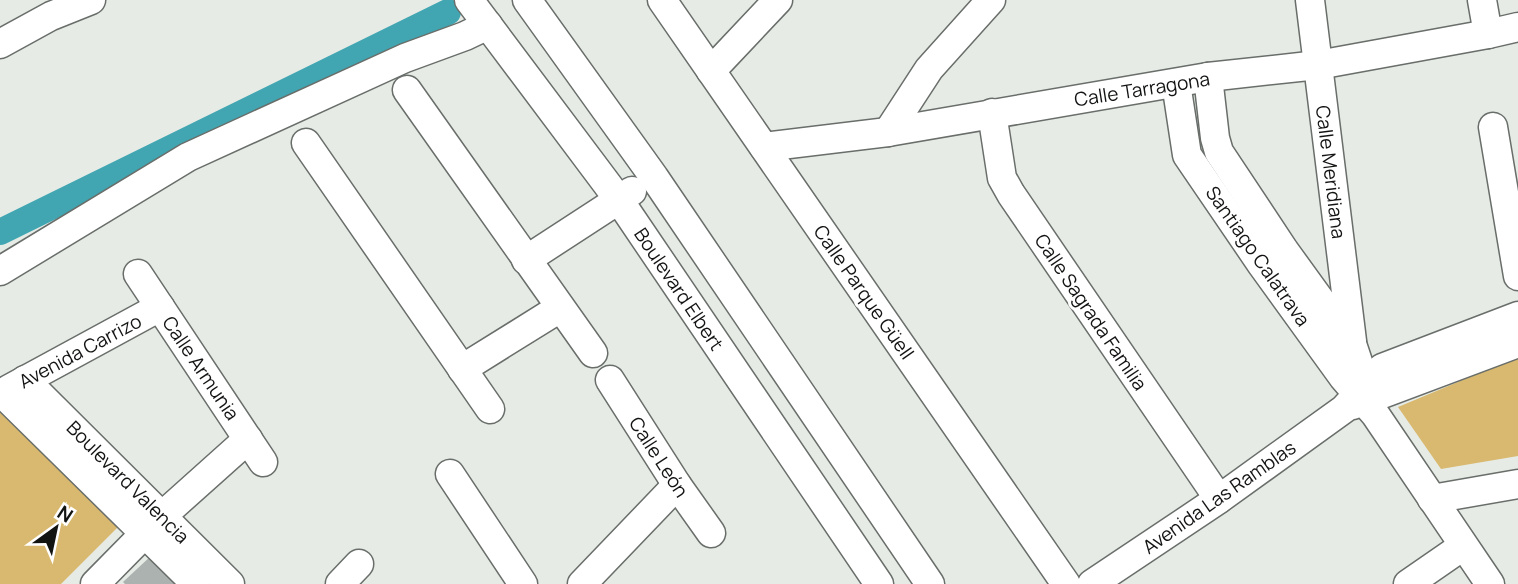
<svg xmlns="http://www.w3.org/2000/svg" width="1518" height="584" font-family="Manrope,sans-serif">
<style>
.green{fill:#d9b96f}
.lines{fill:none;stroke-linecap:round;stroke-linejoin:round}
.canal{stroke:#41a6b2;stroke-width:26}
.building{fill:#acb2b0}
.minor-casing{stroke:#696e6a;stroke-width:31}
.minor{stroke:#fff;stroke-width:28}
.labels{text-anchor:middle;stroke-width:6;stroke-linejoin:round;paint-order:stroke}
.street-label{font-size:19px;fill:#121412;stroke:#fff}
</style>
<rect width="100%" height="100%" fill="#e6ebe6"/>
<g class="green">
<polygon points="1518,357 1518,456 1441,469 1398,407"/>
<polygon points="0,401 121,524 61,584 0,584"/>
</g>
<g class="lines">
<polyline class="canal" points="0,232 448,12"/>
</g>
<polygon class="building" points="152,555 179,584 125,584 123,582"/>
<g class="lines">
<g class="minor-casing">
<g id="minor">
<polyline points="469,0 619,200 879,584"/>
<polyline points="527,0 654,177 930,584"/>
<polyline points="662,0 1066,584"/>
<polyline points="1310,0 1352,341"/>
<polyline points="1482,0 1488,34"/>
<polyline points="0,44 51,16 91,0"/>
<polyline points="711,71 778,0"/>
<polyline points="1208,77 1215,138 1219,152 1284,250 1352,344 1370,398"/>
<polyline points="1176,83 1187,155 1262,265 1343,377 1375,414 1490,584"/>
<polyline points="407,90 593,353"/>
<polyline points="992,113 1002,178 1011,194 1219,499"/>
<polyline points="1493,127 1518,276"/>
<polyline points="888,132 929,69 991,0"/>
<polyline points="306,143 490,409"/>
<polyline points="764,147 888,132 1208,77 1318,65 1488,34 1518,27"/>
<polyline points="526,260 632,191"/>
<polyline points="0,271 188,157 405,58 465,36 488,25"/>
<polyline points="138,274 263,462"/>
<polyline points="462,369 560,308"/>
<polyline points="25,380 230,584"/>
<polyline points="610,380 677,485 711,533"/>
<polyline points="9,389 160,307"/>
<polyline points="2,393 196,584"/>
<polyline points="1353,405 1518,343"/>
<polyline points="450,474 523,584"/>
<polyline points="1432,499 1518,484"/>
<polyline points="95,584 162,516 248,439"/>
<polyline points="340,584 359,564"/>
<polyline points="582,584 677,485"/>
<polyline points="1092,584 1219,499 1344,409 1382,368 1518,316"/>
<polyline points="1408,584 1463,546"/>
</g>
</g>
<use href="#minor" class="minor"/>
</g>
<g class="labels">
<g class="street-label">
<text transform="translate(1142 89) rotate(-9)" y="7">Calle Tarragona</text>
<text transform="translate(1331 172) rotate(83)" y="7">Calle Meridiana</text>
<text transform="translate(1258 256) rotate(55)" y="7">Santiago Calatrava</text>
<text transform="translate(679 289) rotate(56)" y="7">Boulevard Elbert</text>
<text transform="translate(864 292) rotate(55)" y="7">Calle Parque Güell</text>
<text transform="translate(1091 312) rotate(56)" y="7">Calle Sagrada Familia</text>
<text transform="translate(80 351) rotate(-28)" y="7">Avenida Carrizo</text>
<text transform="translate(201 368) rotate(56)" y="7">Calle Armunia</text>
<text transform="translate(659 457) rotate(57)" y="7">Calle León</text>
<text transform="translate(128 482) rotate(45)" y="7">Boulevard Valencia</text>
<text transform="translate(1219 497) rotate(-35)" y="7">Avenida Las Ramblas</text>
</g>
</g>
<g transform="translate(56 528) rotate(33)" stroke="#ffffff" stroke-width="5" paint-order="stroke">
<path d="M0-5L12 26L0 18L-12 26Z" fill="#121412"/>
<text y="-10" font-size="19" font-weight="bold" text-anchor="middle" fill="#121412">N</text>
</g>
</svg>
